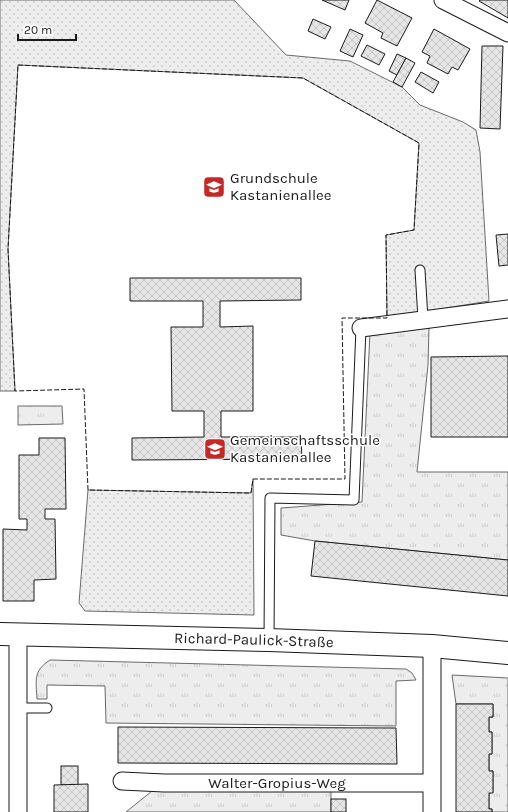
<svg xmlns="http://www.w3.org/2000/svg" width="508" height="812" font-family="Karla,sans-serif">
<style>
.grass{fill:url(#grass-tufts);stroke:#6a6a6a}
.park{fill:url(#park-dots);stroke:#6a6a6a}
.building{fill:url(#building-cross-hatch);stroke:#1a1a1a}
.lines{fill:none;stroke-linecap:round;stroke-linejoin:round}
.service-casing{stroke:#1a1a1a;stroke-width:11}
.minor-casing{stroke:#1a1a1a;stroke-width:19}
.tertiary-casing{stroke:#1a1a1a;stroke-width:24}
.service{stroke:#fff;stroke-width:9}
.minor{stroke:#fff;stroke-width:17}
.tertiary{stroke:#fff;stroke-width:22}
.fence{stroke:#1a1a1a;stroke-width:1;stroke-dasharray:5 2;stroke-linecap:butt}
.labels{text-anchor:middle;stroke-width:3;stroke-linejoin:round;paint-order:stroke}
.poi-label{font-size:15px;fill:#1a1a1a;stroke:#fff;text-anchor:start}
.street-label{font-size:15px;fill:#1a1a1a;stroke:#fff}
</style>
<defs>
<pattern id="grass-tufts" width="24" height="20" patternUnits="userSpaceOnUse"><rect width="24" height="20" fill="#ededed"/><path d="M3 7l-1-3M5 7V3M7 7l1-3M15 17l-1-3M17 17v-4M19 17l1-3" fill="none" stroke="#cbcbcb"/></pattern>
<pattern id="park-dots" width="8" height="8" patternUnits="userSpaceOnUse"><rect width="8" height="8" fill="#ededed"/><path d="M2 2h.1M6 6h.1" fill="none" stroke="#cbcbcb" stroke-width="1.8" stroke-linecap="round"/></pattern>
<pattern id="building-cross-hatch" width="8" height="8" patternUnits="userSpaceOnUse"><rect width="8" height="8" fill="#e6e6e6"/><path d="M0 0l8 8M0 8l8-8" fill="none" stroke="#c5c5c5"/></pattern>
</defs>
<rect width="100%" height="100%" fill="#fff"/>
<g class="grass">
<polygon points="429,328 428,365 417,472 508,472 508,560 315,541 281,535 281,508 362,502 370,332"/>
<polygon points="18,406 62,406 63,424 18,425"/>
<path d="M 50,660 L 406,669 L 412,673 L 416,680 L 396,681 L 396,726 L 106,723 L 105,686 L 47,685 L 47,699 L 37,699 C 36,680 33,671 50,660 Z"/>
<polygon points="452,675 508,678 508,812 492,812 492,809 489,809 489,793 493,792 493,771 489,771 489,754 492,754 492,732 489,732 489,717 493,717 493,704 456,704"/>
<polygon points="157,787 331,789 331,812 126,812"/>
</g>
<g class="park">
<polygon points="0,0 234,0 286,55 350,61 402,87 420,105 463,122 476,130 480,152 489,301 387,318 386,235 414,230 419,143 303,78 18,65 8,249 15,391 0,391"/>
<polygon points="253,479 254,615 85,611 79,603 88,490 251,493"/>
</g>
<g class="building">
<polygon points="322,0 349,0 345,10"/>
<polygon points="377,0 412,18 397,46 381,38 383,33 365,23"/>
<polygon points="480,0 508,0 508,18 479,1"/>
<polygon points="313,19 331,27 325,39 308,31"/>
<polygon points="350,29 363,35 353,57 340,51"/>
<polygon points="434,29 470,49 458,70 452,67 448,74 427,63 430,56 422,52"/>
<polygon points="367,45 385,54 379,65 361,56"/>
<polygon points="482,46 503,46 500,129 480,128"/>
<polygon points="397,54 406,58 397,75 389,71"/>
<polygon points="406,58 415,63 402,87 393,82"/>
<polygon points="421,72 439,82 433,93 415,82"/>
<polygon points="508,234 508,265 499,266 496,235"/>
<polygon points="130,278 301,278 301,300 220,301 220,327 253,326 253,411 221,411 221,437 301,437 302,459 132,460 132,438 204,437 204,411 172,411 171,327 203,327 203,301 130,301"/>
<polygon points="508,356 508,437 431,437 431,357"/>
<polygon points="39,438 65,438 66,509 45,509 45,519 55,519 56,579 34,580 34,601 3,601 3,529 27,530 27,519 19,519 19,455 39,455"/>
<polygon points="315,541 508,560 508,596 311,576"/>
<polygon points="456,704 493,704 493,717 489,717 489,732 492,732 492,754 489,754 489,771 493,771 493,793 489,793 489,809 492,809 492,812 456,812"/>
<polygon points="118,727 396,728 397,764 118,763"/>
<rect x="61" y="766" width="17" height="19"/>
<polygon points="88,784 88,812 54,812 54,785"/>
<rect x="331" y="799" width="15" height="13"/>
</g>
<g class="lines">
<g class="service-casing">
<g id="service">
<polyline points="420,270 423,319"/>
<polyline points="269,640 270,498 354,500 361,328"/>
<polyline points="18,708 47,708"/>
</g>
</g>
<g class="minor-casing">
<g id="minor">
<polyline points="443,0 508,33"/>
<polyline points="361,328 508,309"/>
<path id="s1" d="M 122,781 L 164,783 L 431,783"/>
<polyline points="18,812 18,633"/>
<polyline points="432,812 432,646"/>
</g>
</g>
<g class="tertiary-casing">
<g id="tertiary">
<path id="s2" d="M 0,634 L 269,640 L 432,646 L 508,653"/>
</g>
</g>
<use href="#service" class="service"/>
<use href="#minor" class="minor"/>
<use href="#tertiary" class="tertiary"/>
<polygon class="fence" points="18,65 303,78 419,143 414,230 386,235 387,318 342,318 345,479 253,479 251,493 88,490 84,389 15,391 8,249"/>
</g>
<defs>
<g id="school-square" transform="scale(1.15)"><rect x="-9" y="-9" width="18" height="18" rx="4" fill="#c62828" stroke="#fff"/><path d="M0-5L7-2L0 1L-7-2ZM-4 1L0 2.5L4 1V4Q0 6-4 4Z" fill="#fff"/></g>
</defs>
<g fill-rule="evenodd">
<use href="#school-square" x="214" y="187"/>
<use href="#school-square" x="215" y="449"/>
</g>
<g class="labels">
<g class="poi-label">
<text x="230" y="183">Grundschule<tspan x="230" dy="17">Kastanienallee</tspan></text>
<text x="230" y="445">Gemeinschaftsschule<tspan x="230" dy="17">Kastanienallee</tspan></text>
</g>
<g class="street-label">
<text dy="5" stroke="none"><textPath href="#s2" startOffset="254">Richard-Paulick-Straße</textPath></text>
<text dy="5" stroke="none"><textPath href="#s1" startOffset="155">Walter-Gropius-Weg</textPath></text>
</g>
</g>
<path d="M18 34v6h58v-6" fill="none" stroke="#1a1a1a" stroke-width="2"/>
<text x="24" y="34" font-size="12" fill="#1a1a1a" stroke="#ffffff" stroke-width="3" paint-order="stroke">20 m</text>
</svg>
